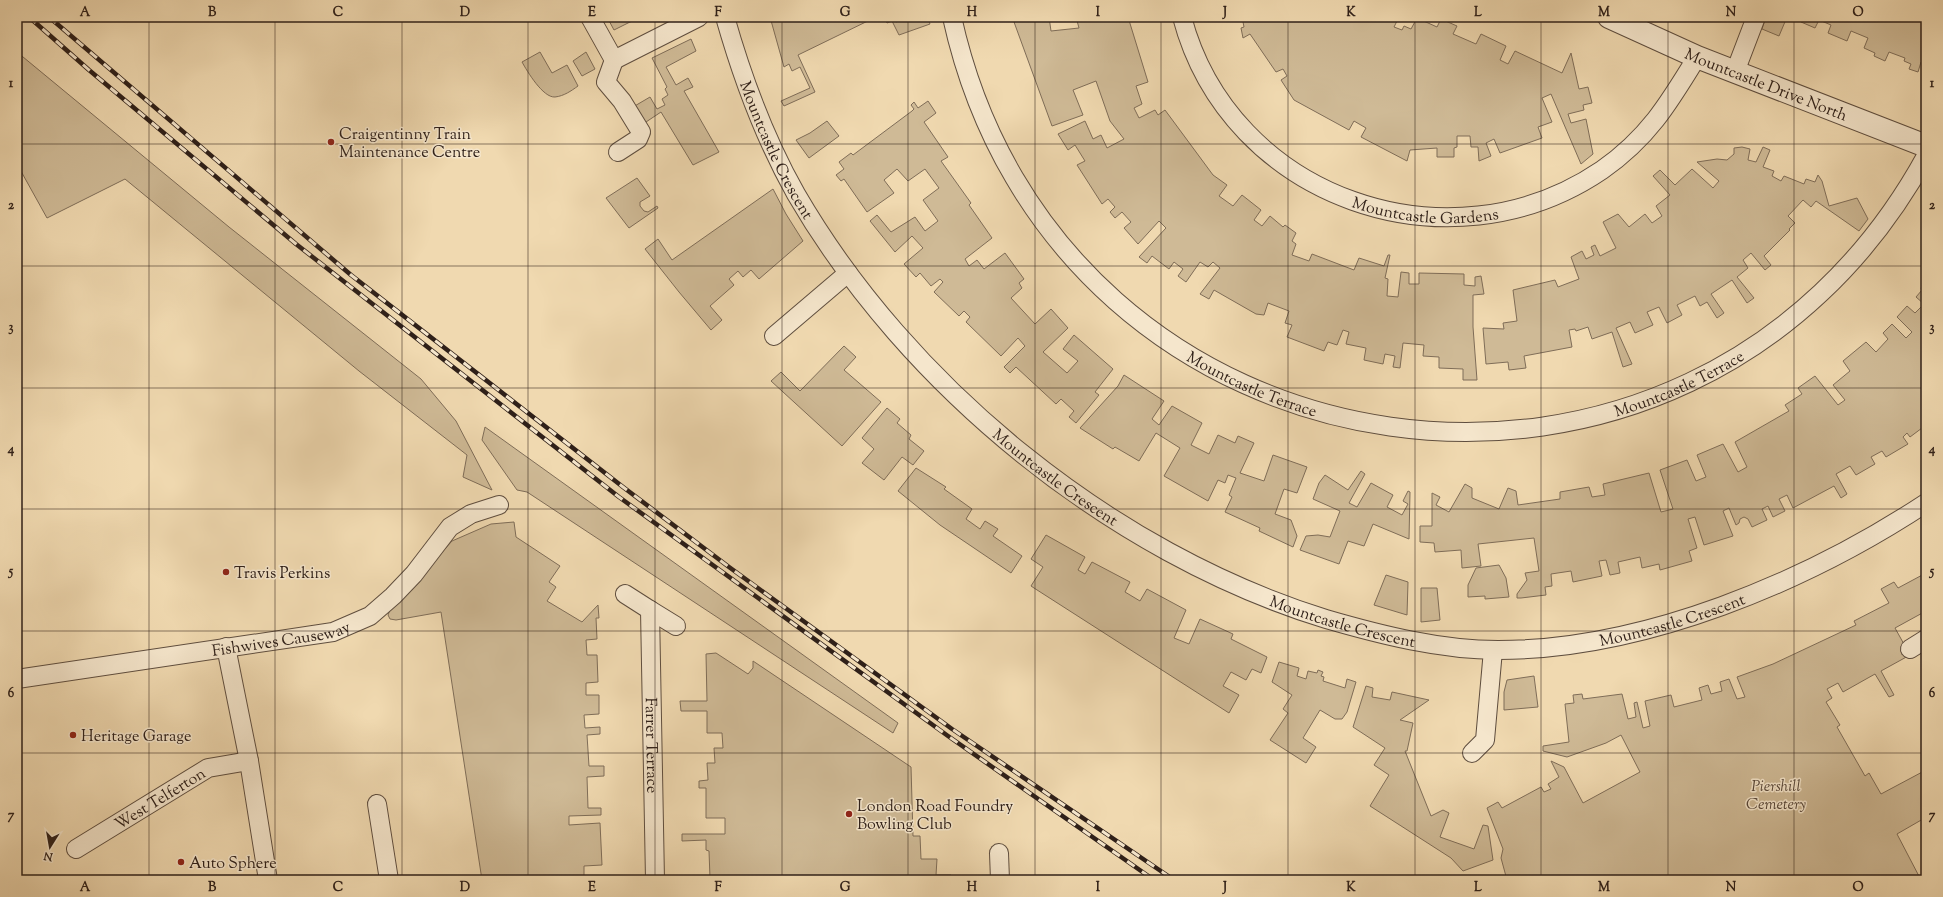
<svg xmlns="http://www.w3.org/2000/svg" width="1943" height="897" font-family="'Sorts Mill Goudy',serif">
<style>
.green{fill:#cfba96;stroke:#7f6d58}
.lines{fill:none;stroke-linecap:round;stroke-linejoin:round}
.minor-casing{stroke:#5f4e3f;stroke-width:20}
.tertiary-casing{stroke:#5f4e3f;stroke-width:24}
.minor{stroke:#f5e6cc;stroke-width:18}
.tertiary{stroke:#f5e6cc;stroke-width:22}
.rail-casing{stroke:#2f2019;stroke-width:4.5}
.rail{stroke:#f5e6cc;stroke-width:3;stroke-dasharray:9;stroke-linecap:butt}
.grid{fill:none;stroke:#2f2019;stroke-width:1;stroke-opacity:0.55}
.poi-dot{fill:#8f2418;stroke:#f5e6cc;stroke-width:1.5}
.labels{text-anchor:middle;stroke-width:3;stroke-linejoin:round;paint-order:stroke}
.street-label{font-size:16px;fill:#2f2019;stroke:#f5e6cc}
.poi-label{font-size:16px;fill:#2f2019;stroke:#f5e6cc;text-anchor:start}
.park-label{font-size:16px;font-style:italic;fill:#574638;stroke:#f5e6cc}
.neatline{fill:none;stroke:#2f2019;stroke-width:1.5}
.grid-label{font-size:13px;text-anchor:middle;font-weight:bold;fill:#2f2019}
</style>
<rect width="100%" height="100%" fill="#f0d9b0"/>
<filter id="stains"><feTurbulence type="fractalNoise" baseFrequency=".005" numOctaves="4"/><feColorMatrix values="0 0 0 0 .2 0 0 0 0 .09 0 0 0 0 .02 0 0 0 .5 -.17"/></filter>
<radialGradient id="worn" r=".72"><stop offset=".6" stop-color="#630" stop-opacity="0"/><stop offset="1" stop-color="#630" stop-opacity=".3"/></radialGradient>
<g class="green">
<polygon points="607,17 635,17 636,19 614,30"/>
<polygon points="770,17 876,17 798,55 815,92 784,106 781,101 810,88 800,67 792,71 789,64 784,67"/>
<polygon points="884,17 893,17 896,22 908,17 927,17 930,24 899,35 892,21 887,23"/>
<polygon points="1030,17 1049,17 1051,31 1079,28 1076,17 1128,17 1148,82 1136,86 1142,104 1134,108 1139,118 1155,110 1158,115 1165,110 1213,175 1227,185 1219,196 1233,206 1242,195 1261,210 1254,220 1262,226 1270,216 1283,227 1285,225 1296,233 1292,241 1296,244 1292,255 1309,261 1312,254 1354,270 1359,258 1384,266 1388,255 1390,255 1385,278 1388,279 1387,296 1398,297 1401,272 1409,273 1409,284 1419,284 1419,273 1464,274 1464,285 1475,286 1475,277 1481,276 1484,294 1473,295 1473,327 1477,380 1463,380 1463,369 1439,368 1439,357 1423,356 1424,345 1403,343 1400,368 1393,367 1395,356 1385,354 1383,364 1364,360 1366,348 1346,344 1349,332 1343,330 1337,345 1328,342 1324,351 1287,337 1292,325 1285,323 1289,311 1268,303 1264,315 1256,314 1214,290 1209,299 1200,294 1220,268 1213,262 1208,267 1200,262 1186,282 1178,276 1183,269 1174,262 1169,269 1152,256 1147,263 1139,257 1166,228 1159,221 1138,244 1124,228 1131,222 1122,212 1115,218 1110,212 1115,207 1108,199 1102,204 1077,165 1085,161 1075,145 1068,150 1058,134 1085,121 1093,139 1101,135 1107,148 1124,139 1110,121 1096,81 1073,90 1083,115 1052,126 1014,22"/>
<polygon points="1242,17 1399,17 1394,27 1402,30 1404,26 1411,29 1417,18 1437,27 1441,19 1457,26 1453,34 1476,44 1481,34 1506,46 1500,60 1508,64 1515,51 1562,73 1571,53 1579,89 1588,87 1592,103 1583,105 1584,110 1568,114 1571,123 1586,119 1593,154 1581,164 1551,94 1542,98 1552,122 1538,127 1542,138 1500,153 1494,139 1486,143 1491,156 1479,161 1478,147 1471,147 1470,136 1457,136 1457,147 1454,148 1454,157 1437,157 1437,148 1410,150 1407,161 1361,137 1366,128 1354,121 1349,130 1294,100 1281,80 1287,76 1283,69 1276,72 1250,34 1243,38 1241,28 1244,27"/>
<polygon points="1766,17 1787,17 1779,36 1762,29"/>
<polygon points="1803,17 1926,17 1926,64 1921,62 1918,72 1909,69 1911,64 1904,61 1905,58 1889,52 1885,61 1874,56 1875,53 1864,48 1868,38 1851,31 1847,41 1828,33 1831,25 1819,20 1815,28 1801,22"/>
<polygon points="691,39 696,51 666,67 676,85 688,78 693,87 684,91 719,152 693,165 661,112 643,124 633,107 650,97 657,109 665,105 662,99 668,95 665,89 667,87 652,58"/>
<polygon points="17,52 229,227 421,379 456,421 492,490 463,477 467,455 359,371 125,179 47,218 17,164"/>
<path d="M 540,52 L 552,73 L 567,65 L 578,86 C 571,91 564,96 555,97 C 543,98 527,71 522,62 Z"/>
<polygon points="586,52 595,69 582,76 573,61"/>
<polygon points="928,101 936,113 924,122 948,157 941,161 971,203 969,205 992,238 965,259 969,266 977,260 984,269 1005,253 1024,279 1019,283 1022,288 1011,298 1035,324 1051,309 1068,328 1043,352 1067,373 1078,361 1063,349 1074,335 1113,369 1095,392 1099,395 1076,423 1069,417 1074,411 1061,399 1056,404 1016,367 1010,373 1004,367 1025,346 1018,338 1001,356 966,322 970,317 964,311 959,316 934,292 943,282 940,279 931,286 920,273 916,277 904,264 923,248 912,236 895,252 870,221 877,215 891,232 915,217 925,231 938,221 923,200 939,188 925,169 908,181 897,169 884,180 894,193 867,212 844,179 841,181 836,175 844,169 839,162 851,153 853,155 912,111 914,109 911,105 914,102 918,108"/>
<polygon points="827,121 839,136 809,158 796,140 810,133"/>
<polygon points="1742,147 1750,149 1748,160 1756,162 1763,147 1770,150 1763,167 1774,171 1772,176 1781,181 1784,176 1804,184 1806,179 1815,182 1818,175 1822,181 1829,206 1857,198 1868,219 1859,231 1816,201 1811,207 1803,200 1788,216 1795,223 1789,229 1790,230 1764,256 1771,265 1765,270 1751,253 1743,260 1748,268 1737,277 1754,298 1747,303 1732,280 1711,294 1724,313 1717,318 1707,302 1700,306 1695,296 1677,305 1682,315 1667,323 1659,307 1647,312 1653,325 1635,333 1630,322 1616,328 1632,364 1623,367 1612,332 1592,339 1588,327 1576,331 1575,329 1569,330 1572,347 1524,356 1526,368 1509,370 1508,362 1486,364 1483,328 1504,329 1503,323 1517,321 1513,290 1555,280 1558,287 1579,279 1571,257 1582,251 1586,259 1594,255 1591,247 1595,245 1600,256 1616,248 1603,222 1618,214 1629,227 1645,214 1652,223 1662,216 1656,206 1670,195 1653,176 1660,170 1675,185 1692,169 1713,188 1719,181 1697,162 1717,159 1727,160 1734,154 1734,148"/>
<polygon points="637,178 650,196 640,202 640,206 644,211 648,212 657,206 658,208 629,228 606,198"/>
<polygon points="773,189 786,214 803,241 759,279 751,270 743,277 738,271 729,279 734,285 710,306 722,320 711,330 679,292 645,249 658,239 672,260"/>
<polygon points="1926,282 1926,425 1910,437 1907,433 1903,437 1908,444 1886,457 1882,451 1871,457 1875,464 1856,475 1850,466 1836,474 1847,494 1841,498 1834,486 1793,508 1787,495 1779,499 1785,511 1773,517 1768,506 1762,509 1767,520 1752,527 1748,519 1744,517 1740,519 1739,523 1736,525 1729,508 1723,511 1733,536 1704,545 1695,517 1688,519 1697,548 1689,551 1692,561 1660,570 1659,564 1642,568 1640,557 1618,562 1620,573 1610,575 1606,560 1599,561 1602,576 1573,582 1571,571 1551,574 1552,586 1545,587 1546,595 1521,598 1517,598 1517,594 1527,580 1525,573 1539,571 1534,538 1478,544 1481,566 1462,568 1461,550 1435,552 1434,543 1420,542 1420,526 1432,526 1432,493 1440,497 1436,505 1449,512 1465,484 1472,488 1472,498 1499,509 1508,488 1516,491 1518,505 1560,499 1560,492 1589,487 1592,497 1605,495 1603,484 1649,473 1661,512 1673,509 1660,470 1687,460 1696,481 1706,477 1697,455 1723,444 1738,472 1747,467 1735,442 1789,411 1785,405 1802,394 1798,388 1815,376 1838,405 1845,400 1833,385 1850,371 1843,361 1866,342 1876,352 1888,339 1883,333 1892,324 1906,338 1912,332 1897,317 1907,306 1915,313 1924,304 1916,297 1922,290 1921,288"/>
<polygon points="844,346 856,357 844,370 881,402 842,446 771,381 781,372 800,391"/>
<polygon points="1124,375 1164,401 1152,419 1159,425 1172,406 1202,423 1191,445 1209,454 1218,435 1235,443 1238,436 1254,443 1240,473 1264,481 1273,455 1307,467 1297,493 1284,489 1275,514 1291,520 1297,536 1293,547 1259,531 1260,528 1225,512 1232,497 1229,495 1236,478 1228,475 1225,483 1218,480 1208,501 1164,476 1180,448 1156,433 1139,461 1115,447 1113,449 1080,428 1118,386"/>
<polygon points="887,408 900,419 897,423 911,435 909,439 924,451 913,465 902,457 884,480 862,463 874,449 862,438"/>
<polygon points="485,427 898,723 893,733 527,492 517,490 482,440"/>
<polygon points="916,468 946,487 944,489 972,509 966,519 980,529 985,521 998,529 993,536 1022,556 1011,573 940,525 898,491"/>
<polygon points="1361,471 1365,474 1349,503 1357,507 1371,483 1393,495 1387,507 1402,515 1408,504 1403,501 1408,491 1410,492 1409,539 1373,524 1364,546 1348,541 1339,564 1300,550 1306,536 1318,535 1330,537 1340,511 1313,499 1319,483 1325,475 1348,490"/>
<polygon points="514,522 516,537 560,566 549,582 556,587 547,601 582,622 598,605 599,618 596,618 597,639 586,640 587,655 597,655 598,682 586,683 586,695 599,695 599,714 584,715 585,728 600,727 600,734 587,735 589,766 604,766 604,776 587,777 588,808 601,808 601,815 569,816 569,825 600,823 602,865 584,866 584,880 482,880 441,612 396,620 390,619 388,615 390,610 452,541 491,524"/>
<polygon points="1046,535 1085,557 1078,570 1085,574 1092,562 1130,582 1125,592 1140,601 1147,589 1186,610 1174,638 1189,644 1200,619 1233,634 1231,639 1267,657 1261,673 1252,669 1246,680 1231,672 1223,686 1239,695 1229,713 1034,588 1031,586 1043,567 1031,559"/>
<polygon points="1499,565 1506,578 1509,597 1485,599 1485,596 1468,597 1468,585 1476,568"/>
<polygon points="1926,573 1926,611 1895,628 1910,655 1881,671 1894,695 1889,697 1875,674 1843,692 1838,683 1827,689 1832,698 1826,702 1840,725 1837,727 1865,776 1869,773 1881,794 1926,770 1926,823 1923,819 1897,834 1921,880 1507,880 1501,858 1503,849 1487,808 1498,802 1502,808 1541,787 1544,792 1551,789 1548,784 1559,777 1551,761 1564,767 1583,803 1640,772 1621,735 1606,743 1567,757 1543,751 1543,746 1569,742 1565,704 1574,703 1573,695 1582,694 1583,699 1622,694 1628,719 1636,717 1634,703 1637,702 1643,728 1650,726 1645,701 1671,695 1674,707 1702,700 1699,688 1708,685 1711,694 1722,691 1720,682 1729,679 1737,699 1745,697 1737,677 1773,664 1856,625 1854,621 1889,603 1881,589 1894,582 1898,588"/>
<polygon points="1386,575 1408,582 1407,615 1374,605"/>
<polygon points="1421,588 1437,588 1440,620 1421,622"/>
<polygon points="716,653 748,674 753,668 753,661 911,767 913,836 920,836 921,859 937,859 936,875 951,875 951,880 684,880 710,878 709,851 706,850 706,840 682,841 682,834 725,834 725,818 706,818 706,788 699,788 699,781 708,780 707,763 715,763 714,748 723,748 722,733 707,733 707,711 681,711 680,701 707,701 706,654"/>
<polygon points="1279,662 1299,668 1297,676 1306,679 1308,671 1317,673 1318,670 1323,672 1321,676 1324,677 1323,681 1345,688 1347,679 1356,682 1347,712 1342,719 1335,719 1320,710 1303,738 1316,747 1306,763 1270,740 1288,713 1283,709 1292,695 1272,682"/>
<polygon points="1534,676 1538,707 1504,710 1504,692 1507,680"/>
<polygon points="1366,686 1373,688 1372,697 1390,700 1392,692 1429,700 1400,720 1413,723 1407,751 1405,751 1431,816 1443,810 1449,813 1440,837 1474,849 1483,825 1488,826 1493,860 1463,871 1451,858 1370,806 1389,775 1374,765 1385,748 1353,727"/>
</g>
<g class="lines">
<g class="minor-casing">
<g id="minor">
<polyline points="590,17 614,60 699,17"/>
<path id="s1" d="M 725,17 C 742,77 765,139 796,194 C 908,387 1112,553 1326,619 C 1381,635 1441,650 1498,650 C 1644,650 1806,582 1926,503"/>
<path id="s2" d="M 952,17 C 1057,495 1691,585 1926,156"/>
<path id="s3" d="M 1182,17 C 1230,199 1449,274 1602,170 C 1648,138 1669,103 1697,57"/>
<polyline points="614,60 606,82 622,101 641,132 638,139 618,152"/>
<polyline points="1735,72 1756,17"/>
<polyline points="774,336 848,273"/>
<path id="s4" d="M 625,594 L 650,610 L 655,880"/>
<polyline points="650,610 676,626"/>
<polyline points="226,647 249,761 268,880"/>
<polyline points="1910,649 1926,639"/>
<path id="s5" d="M 17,679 L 333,632 L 370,616 L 393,596 L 414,574 L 450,527 L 471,514 L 499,505"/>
<polyline points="1472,753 1485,740 1493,650"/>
<polyline points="377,804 389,880"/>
<path id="s6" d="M 76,849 L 208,768 L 249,761"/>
<polyline points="999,853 1000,880"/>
</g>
</g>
<g class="tertiary-casing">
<g id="tertiary">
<path id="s7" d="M 1609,17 L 1697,57 L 1926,146"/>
</g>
</g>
<use href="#minor" class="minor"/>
<use href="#tertiary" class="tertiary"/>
<g class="rail-casing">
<g id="rail">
<polyline points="29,17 89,70 296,244 619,497 948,736 1154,880"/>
<polyline points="49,17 351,275 623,487 729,567 952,729 1174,880"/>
</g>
</g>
<use href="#rail" class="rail"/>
</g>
<path class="grid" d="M 149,17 L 149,880M 275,17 L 275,880M 402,17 L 402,880M 528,17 L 528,880M 655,17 L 655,880M 782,17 L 782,880M 908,17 L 908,880M 1035,17 L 1035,880M 1161,17 L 1161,880M 1288,17 L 1288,880M 1415,17 L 1415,880M 1541,17 L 1541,880M 1668,17 L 1668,880M 1794,17 L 1794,880M 17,144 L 1926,144M 17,266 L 1926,266M 17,388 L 1926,388M 17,509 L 1926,509M 17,631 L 1926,631M 17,753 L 1926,753"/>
<g class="poi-dot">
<circle cx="331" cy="142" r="4"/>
<circle cx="226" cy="572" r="4"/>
<circle cx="73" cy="735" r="4"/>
<circle cx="849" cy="814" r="4"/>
<circle cx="181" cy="862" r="4"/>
</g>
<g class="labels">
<g class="street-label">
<text dy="6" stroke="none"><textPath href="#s7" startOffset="171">Mountcastle Drive North</textPath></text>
<text dy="6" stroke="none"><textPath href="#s1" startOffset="143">Mountcastle Crescent</textPath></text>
<text dy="6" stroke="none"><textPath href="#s3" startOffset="335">Mountcastle Gardens</textPath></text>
<text dy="6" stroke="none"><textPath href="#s2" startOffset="936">Mountcastle Terrace</textPath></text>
<text dy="6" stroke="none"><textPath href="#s2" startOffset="494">Mountcastle Terrace</textPath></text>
<text dy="6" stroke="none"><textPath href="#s1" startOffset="578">Mountcastle Crescent</textPath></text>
<text dy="6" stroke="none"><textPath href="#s1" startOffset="1238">Mountcastle Crescent</textPath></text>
<text dy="6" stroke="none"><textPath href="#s1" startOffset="902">Mountcastle Crescent</textPath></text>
<text dy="6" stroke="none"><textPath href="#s5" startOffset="267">Fishwives Causeway</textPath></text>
<text dy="6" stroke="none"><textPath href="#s4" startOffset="165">Farrer Terrace</textPath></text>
<text dy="6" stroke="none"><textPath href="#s6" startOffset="98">West Telferton</textPath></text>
</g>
<g class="poi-label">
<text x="339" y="139">Craigentinny Train<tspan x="339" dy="18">Maintenance Centre</tspan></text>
<text x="234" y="578">Travis Perkins</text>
<text x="81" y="741">Heritage Garage</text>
<text x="857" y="811">London Road Foundry<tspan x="857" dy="18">Bowling Club</tspan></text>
<text x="189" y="868">Auto Sphere</text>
</g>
<g class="park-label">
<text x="1776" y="791">Piershill<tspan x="1776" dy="18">Cemetery</tspan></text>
</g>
</g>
<rect width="1943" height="897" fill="none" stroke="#f0d9b0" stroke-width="44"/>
<g transform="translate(50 847) rotate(191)" stroke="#f5e6cc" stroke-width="3" paint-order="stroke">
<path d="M0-3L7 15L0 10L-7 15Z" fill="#2f2019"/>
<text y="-6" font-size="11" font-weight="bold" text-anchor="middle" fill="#2f2019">N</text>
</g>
<rect x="22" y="22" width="1899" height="853" class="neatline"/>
<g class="grid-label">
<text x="85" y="16">A</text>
<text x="212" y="16">B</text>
<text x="338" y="16">C</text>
<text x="465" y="16">D</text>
<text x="592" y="16">E</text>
<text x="718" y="16">F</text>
<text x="845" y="16">G</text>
<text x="972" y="16">H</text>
<text x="1098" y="16">I</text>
<text x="1225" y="16">J</text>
<text x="1351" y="16">K</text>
<text x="1478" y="16">L</text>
<text x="1604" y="16">M</text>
<text x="1731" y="16">N</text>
<text x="1858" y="16">O</text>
<text x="11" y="87">1</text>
<text x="1932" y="87">1</text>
<text x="11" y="209">2</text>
<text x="1932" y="209">2</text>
<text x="11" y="331">3</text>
<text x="1932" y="331">3</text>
<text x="11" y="453">4</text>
<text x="1932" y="453">4</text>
<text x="11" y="575">5</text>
<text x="1932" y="575">5</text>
<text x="11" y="697">6</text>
<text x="1932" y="697">6</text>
<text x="11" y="819">7</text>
<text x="1932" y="819">7</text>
<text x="85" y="891">A</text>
<text x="212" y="891">B</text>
<text x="338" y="891">C</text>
<text x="465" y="891">D</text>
<text x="592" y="891">E</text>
<text x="718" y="891">F</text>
<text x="845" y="891">G</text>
<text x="972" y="891">H</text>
<text x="1098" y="891">I</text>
<text x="1225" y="891">J</text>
<text x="1351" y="891">K</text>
<text x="1478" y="891">L</text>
<text x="1604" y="891">M</text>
<text x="1731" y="891">N</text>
<text x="1858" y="891">O</text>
</g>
<rect width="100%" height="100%" filter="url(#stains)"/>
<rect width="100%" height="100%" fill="url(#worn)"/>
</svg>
